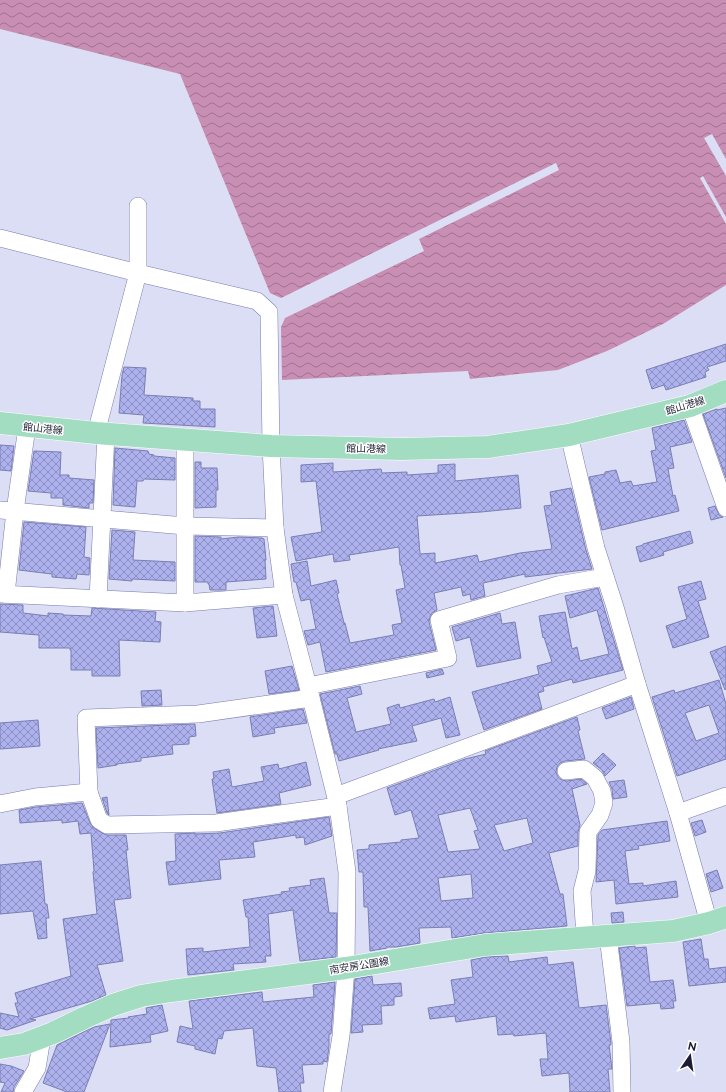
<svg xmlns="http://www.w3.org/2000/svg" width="726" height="1092" font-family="Raleway,'Noto Sans JP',sans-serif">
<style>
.water{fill:url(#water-waves)}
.building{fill:url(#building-cross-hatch);stroke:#7a7eb3;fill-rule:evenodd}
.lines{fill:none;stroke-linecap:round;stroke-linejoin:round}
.minor-casing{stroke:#787bb0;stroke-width:18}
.major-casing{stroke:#fff;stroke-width:23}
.minor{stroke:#fff;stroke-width:17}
.major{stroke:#a3ddc1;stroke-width:22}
.labels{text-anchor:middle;stroke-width:3;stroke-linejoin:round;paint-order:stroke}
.street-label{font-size:10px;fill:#1c1d32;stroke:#fff}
</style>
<defs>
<pattern id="water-waves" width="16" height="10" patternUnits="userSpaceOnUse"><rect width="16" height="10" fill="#c88eb3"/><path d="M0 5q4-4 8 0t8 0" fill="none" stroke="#a27392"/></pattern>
<pattern id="building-cross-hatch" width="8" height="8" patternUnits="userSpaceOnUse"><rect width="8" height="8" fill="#adb1ed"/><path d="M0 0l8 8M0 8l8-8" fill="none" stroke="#8c8fc1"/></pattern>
</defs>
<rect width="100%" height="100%" fill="#dbdef5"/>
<polygon class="water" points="0,0 726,0 726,159 712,134 704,138 726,176 726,217 703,176 700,178 726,224 726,285 663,324 607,351 558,370 470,379 468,371 282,380 281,327 285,318 424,251 419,239 559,170 556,163 281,298 270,293 180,74 0,29"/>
<g class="building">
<polygon points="726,344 726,361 707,367 709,370 705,372 706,377 666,390 664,385 652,389 646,370"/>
<polygon points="124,367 146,368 144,395 193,398 193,401 200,401 200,409 215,409 215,427 143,423 144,415 119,413 122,375"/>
<polygon points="726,408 726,478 703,414 717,409 717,410"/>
<polygon points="684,420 692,442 670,447 674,468 668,469 673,496 675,495 679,511 602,530 589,477 605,474 605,472 616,470 620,483 631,481 633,486 657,482 651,451 656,450 652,428"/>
<polygon points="0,445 14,446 11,471 0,470"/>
<polygon points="115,448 148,451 149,454 154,455 154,456 175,458 175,480 144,479 143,481 137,481 135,507 113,505"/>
<polygon points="34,451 61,452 60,475 69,475 69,478 94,480 93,503 89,503 89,508 63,505 63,498 51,498 51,493 28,491"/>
<polygon points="195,462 201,462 201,468 217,468 218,490 216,490 216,507 195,508"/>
<polygon points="333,463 333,472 381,469 382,473 407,472 407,475 438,473 438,465 455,464 455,481 518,475 521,508 481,512 417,516 420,554 435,553 435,563 477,555 479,562 520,553 552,549 544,506 552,505 550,492 571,488 586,550 592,569 525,577 525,574 483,583 485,596 471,600 470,594 463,596 461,587 434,593 437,610 432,613 430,617 429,622 436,650 326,672 320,642 308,645 304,631 316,629 310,599 301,601 296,582 294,582 291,564 307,561 311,586 336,580 339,593 337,594 344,623 345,623 350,643 394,635 392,625 402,623 396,590 405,588 401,565 400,565 399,547 349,555 350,560 334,562 333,554 296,561 291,537 322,532 316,481 301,482 301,465"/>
<polygon points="715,506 719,515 723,517 711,520 708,508"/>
<polygon points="24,522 86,527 84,557 90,558 89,575 77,574 76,579 52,577 52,574 19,570"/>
<polygon points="112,530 135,532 133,560 175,562 175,581 132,579 132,581 109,579"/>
<polygon points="690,531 693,543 663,552 664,555 640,562 636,547 643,545 643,544"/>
<polygon points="195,536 221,537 221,539 239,537 262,538 264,539 266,560 265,560 266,579 226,582 226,590 210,590 209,584 208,584 208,582 195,582"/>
<polygon points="701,581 706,599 698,601 709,637 673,648 666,626 687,619 678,587"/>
<polygon points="598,588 623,670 573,683 572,679 543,687 544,691 538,693 542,709 484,730 472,692 539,674 537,666 552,662 544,637 543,638 539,616 565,612 572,649 577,647 580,661 609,654 597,610 570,618 565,596"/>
<polygon points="0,604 23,605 23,613 48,616 48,613 63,614 63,615 91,616 92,608 156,612 155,621 161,622 160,642 119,640 120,676 92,676 92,670 71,670 71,650 70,650 70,648 39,648 39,635 0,632"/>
<polygon points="273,606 277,636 257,638 253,608"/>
<polygon points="500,613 502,624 515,622 521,658 477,667 470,637 456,641 452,627"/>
<polygon points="726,646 726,689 725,690 710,652"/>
<polygon points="292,666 299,690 269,694 265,671"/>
<polygon points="442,669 444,674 427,678 426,673"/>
<path d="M 719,680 L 726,704 L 726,759 L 677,776 L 652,697 L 674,690 L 675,693 ZM 709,705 L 719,733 L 696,741 L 685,713 Z"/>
<polygon points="360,686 362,694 347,698 356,732 391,724 387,708 399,704 400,708 434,699 435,702 450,697 460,735 446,738 441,718 412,726 417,741 378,749 379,750 339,761 337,754 335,754 320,694"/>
<polygon points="161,690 162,705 142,706 141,691"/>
<polygon points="631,697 634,709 606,719 602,708"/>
<polygon points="303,709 307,723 274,728 275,733 253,737 250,717"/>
<path d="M 577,717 L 580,730 L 578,731 L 585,759 L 565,761 L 560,763 L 557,767 L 556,772 L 558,777 L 562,780 L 567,781 L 581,779 L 587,784 L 572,789 L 580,825 L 578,832 L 578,846 L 549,853 L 560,894 L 563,894 L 567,926 L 484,933 L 452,938 L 451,927 L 419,928 L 420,943 L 396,947 L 387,947 L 387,948 L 370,951 L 368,907 L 364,907 L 363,872 L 359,872 L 357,850 L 369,849 L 369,845 L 401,842 L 401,840 L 419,838 L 411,810 L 395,815 L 387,788 L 465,759 L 486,754 L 485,751 ZM 470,808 L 478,830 L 474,831 L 480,849 L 448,852 L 438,815 ZM 527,818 L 533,843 L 504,851 L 494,825 ZM 471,874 L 473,898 L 441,901 L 438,878 Z"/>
<polygon points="38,720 40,746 0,749 0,723"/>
<polygon points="195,724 196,736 189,737 189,744 172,745 173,754 141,758 141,761 117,764 117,765 98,768 96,728"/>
<polygon points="603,753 616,765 605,776 602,770 593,763"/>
<polygon points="306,762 311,785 279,793 281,804 217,813 212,779 214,779 213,772 229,769 232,787 264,781 261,767 278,764 279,769"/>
<polygon points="624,780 627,797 613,799 612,789 609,782"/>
<polygon points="107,797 109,815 107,813 102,798"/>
<polygon points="82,803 90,823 94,828 102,833 107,835 126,835 128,850 126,850 131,898 114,900 123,961 97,965 106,995 92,1001 30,1019 36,1020 7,1030 0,1028 0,1013 19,1017 15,1003 18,1003 15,993 71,976 63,919 97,914 93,872 94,871 91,833 80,834 78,821 62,823 62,820 20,823 19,810 36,807"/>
<polygon points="329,817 332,836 305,845 304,837 296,838 296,835 253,842 255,857 219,860 221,879 169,885 166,862 176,861 175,834 195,833 195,834 220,833"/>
<polygon points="702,820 706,832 695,836 691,823"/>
<polygon points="667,821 670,841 638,846 639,849 625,851 629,884 643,883 643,886 676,881 678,897 616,904 614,880 596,882 598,835 602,830"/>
<polygon points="41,861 45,904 47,904 49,918 46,918 47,938 38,939 33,911 0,914 0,865"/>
<polygon points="717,870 723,888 711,892 706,874"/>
<polygon points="324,878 329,913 337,913 336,957 300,961 293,910 268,914 271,956 265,956 266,962 233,964 234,970 188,975 186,949 203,948 203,952 250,947 248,917 246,917 243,900 282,894 281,892 290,891 289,888 311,885 310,880"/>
<polygon points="623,912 624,922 612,923 611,913"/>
<polygon points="701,939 704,959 708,959 709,969 726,967 726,982 689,986 683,942"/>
<polygon points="635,946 635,948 646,947 650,982 673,980 676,1001 673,1001 674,1008 661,1009 660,1003 627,1006 619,948"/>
<polygon points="508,956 509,962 547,957 548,965 573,962 579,1008 606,1005 611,1043 611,1045 609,1045 612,1069 608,1069 610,1092 570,1092 569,1073 542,1076 540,1059 548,1059 546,1033 514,1036 513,1034 498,1035 496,1016 456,1022 455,1016 430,1019 428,1008 455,1004 451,980 473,977 471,960 486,957"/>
<polygon points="372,976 373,985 401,983 402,996 394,997 394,1005 381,1006 382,1024 362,1025 363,1032 351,1033 355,979"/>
<polygon points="335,982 331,1034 329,1034 329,1046 327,1062 323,1061 323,1064 302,1065 304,1083 300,1083 301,1092 279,1092 276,1068 257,1066 253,1028 224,1031 222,1039 218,1038 215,1054 195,1049 195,1046 177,1042 180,1026 193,1029 189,1001 262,992 263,1002 314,997 313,985"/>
<polygon points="162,1005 168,1031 150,1035 151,1042 110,1047 111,1020 129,1018 128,1017 147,1014 146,1008"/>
<polygon points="110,1024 84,1092 67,1092 43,1083 57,1045 94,1027"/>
<polygon points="0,1064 11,1066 24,1071 14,1087 13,1092 1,1092 5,1083 0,1082"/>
</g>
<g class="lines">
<g class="minor-casing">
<g id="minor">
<polyline points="0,238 138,273 257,301 269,312 271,446 275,528 284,595 308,686 338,806 347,872 346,968 341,1036 332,1092"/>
<polyline points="690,406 726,508"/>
<polyline points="96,433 138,273 138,206"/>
<polyline points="569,435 596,548 615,607 637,684 678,813 709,923"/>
<polyline points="185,441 185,603"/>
<polyline points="0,510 185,526 275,528"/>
<polyline points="0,594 185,603 284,595"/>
<polyline points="6,594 15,511 27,427"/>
<polyline points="98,599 106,434"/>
<polyline points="308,686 448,658 439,620 558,585 605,577"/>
<polyline points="566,771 584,769 595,778 602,791 604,803 600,815 588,832 587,871 582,891 585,937"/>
<polyline points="89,792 86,718 198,714 311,698"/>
<polyline points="336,796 637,684"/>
<polyline points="0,804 35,797 89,792 99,820 107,825 216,823 338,806"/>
<polyline points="678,813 726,796"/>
<polyline points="608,936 621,1042 622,1092"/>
<polyline points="23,1092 37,1068 42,1038"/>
</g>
</g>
<g class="major-casing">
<g id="major">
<polyline points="0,423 96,433 271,446 401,449 488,447 569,435 690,406 726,391"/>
<polyline points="0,1048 24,1044 53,1033 84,1018 113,1005 141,996 171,991 346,968 485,945 673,931 709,923 726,917"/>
</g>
</g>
<use href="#minor" class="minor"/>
<use href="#major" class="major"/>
</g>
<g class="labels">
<g class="street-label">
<text transform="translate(685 405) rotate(-17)" y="4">館山港線</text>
<text transform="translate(43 428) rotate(6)" y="4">館山港線</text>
<text transform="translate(366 448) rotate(1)" y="4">館山港線</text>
<text transform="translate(359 965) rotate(-9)" y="4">南安房公園線</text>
</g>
</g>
<g transform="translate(690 1056) rotate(13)" stroke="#ffffff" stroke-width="3" paint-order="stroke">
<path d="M0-3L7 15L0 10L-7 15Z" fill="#1c1d32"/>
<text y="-6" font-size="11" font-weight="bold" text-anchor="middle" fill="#1c1d32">N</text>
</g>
</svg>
